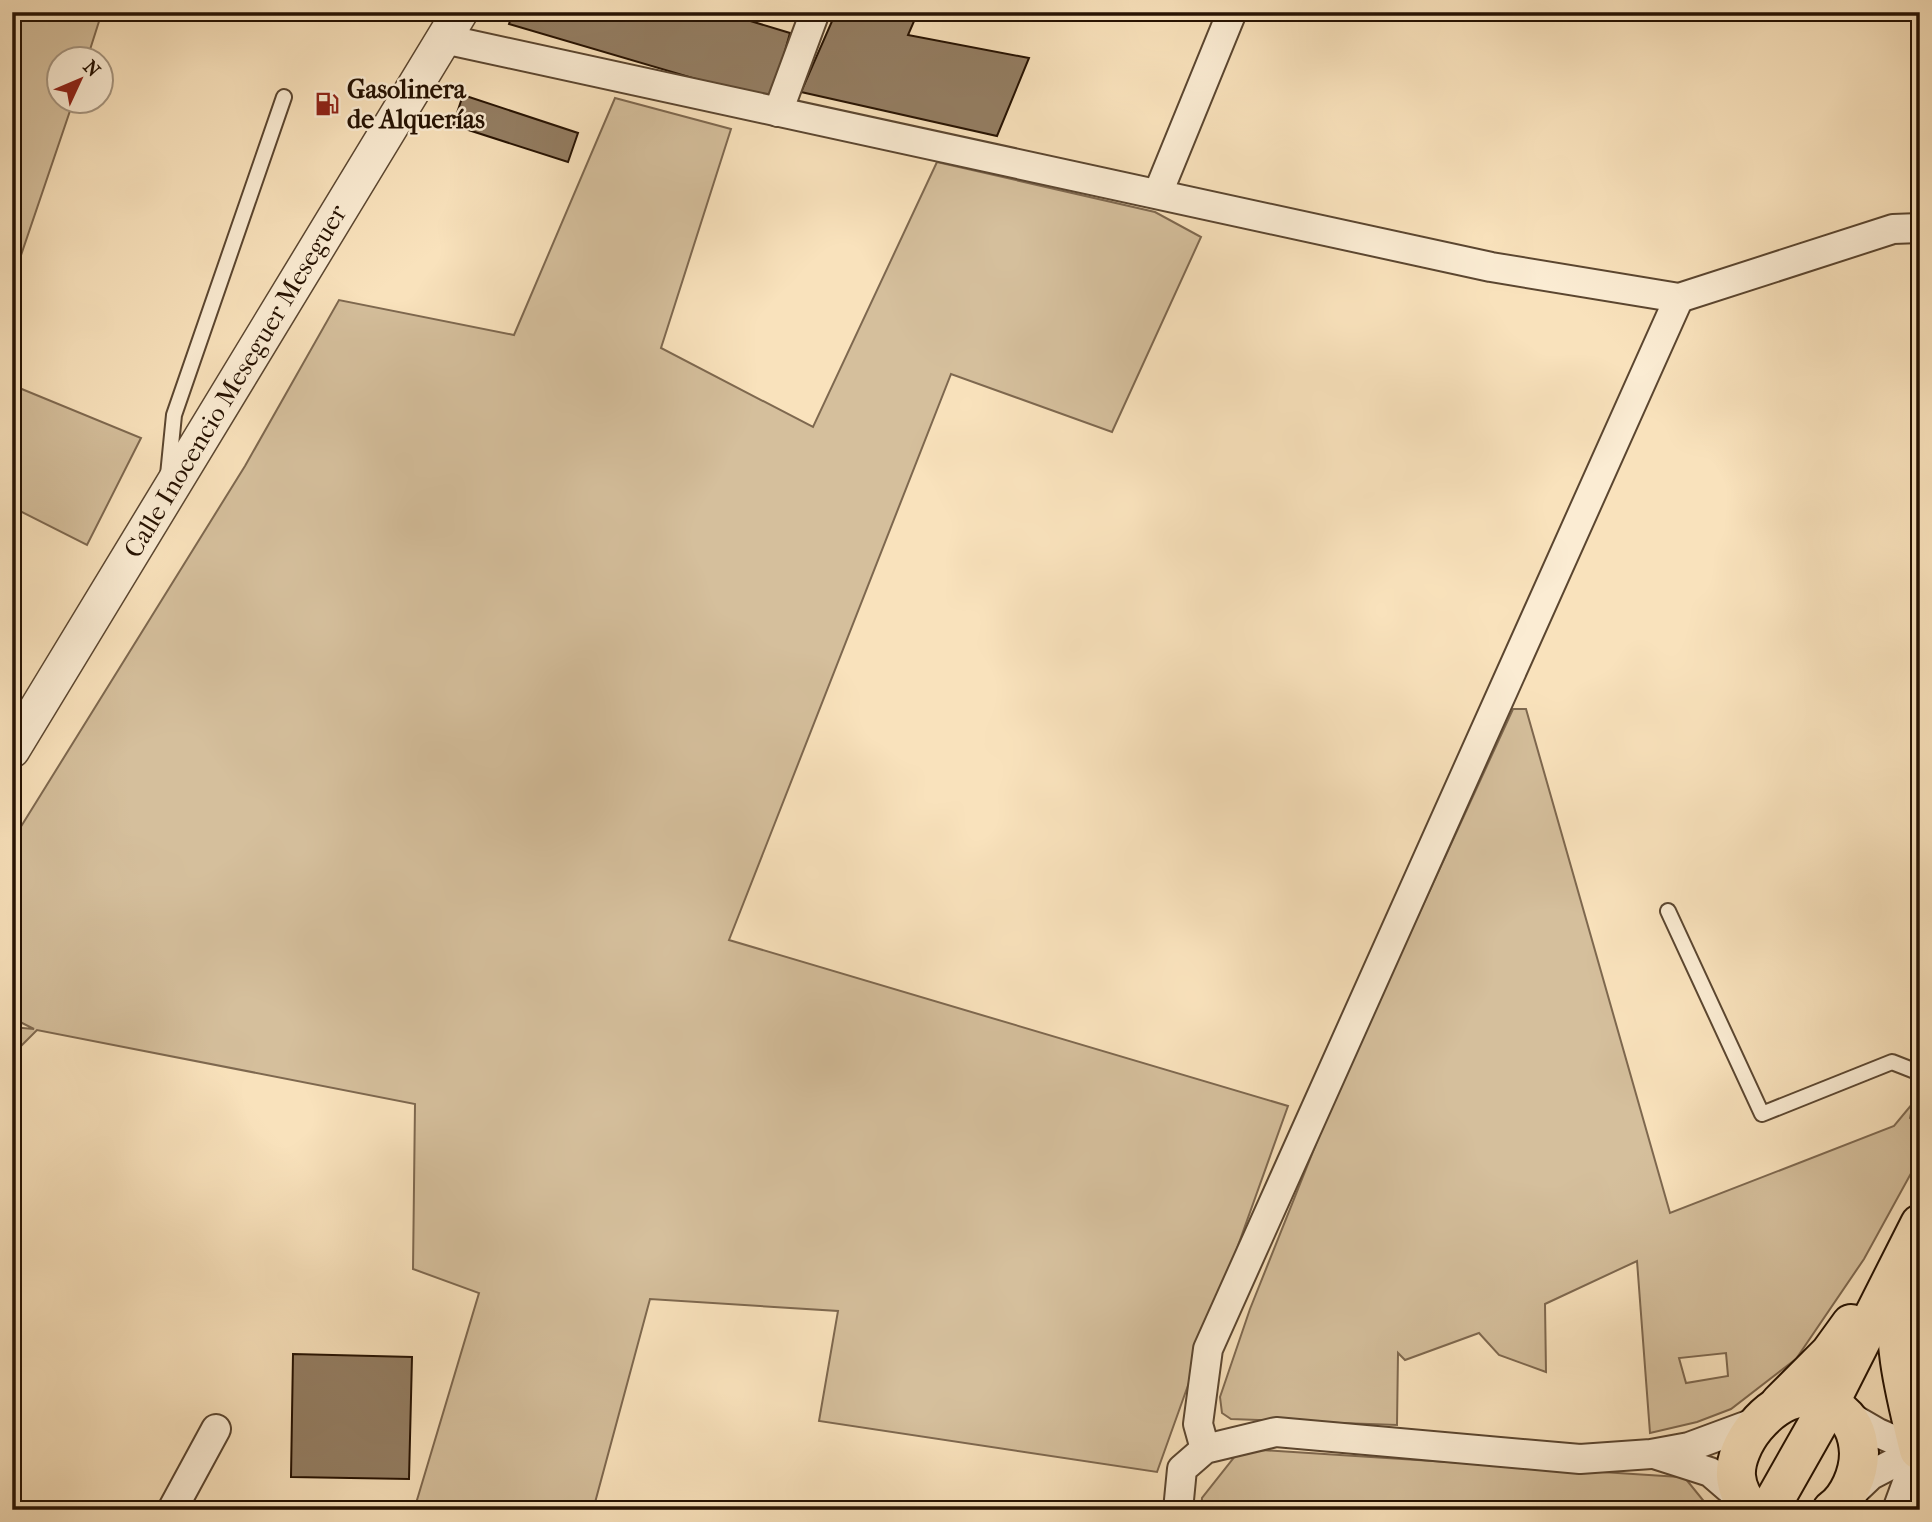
<svg xmlns="http://www.w3.org/2000/svg" width="1932" height="1522" font-family="'IM FELL French Canon',serif">
<style>
.green{fill:#d5bf9c;stroke:#7e684f;stroke-width:2;fill-rule:evenodd}
.building{fill:#947e63;stroke:#261202;stroke-width:2}
.lines{fill:none;stroke-linecap:round;stroke-linejoin:round}
.service-casing{stroke:#5b4630;stroke-width:18}
.minor-casing{stroke:#5b4630;stroke-width:32}
.tertiary-casing{stroke:#5b4630;stroke-width:38}
.trunk-casing{stroke:#261202;stroke-width:42}
.service{stroke:#fbecd3;stroke-width:14}
.minor{stroke:#fbecd3;stroke-width:28}
.tertiary{stroke:#fbecd3;stroke-width:35}
.trunk{stroke:#f9e2bc;stroke-width:38}
.labels{text-anchor:middle;stroke-width:5;stroke-linejoin:round;paint-order:stroke}
.poi-label{font-size:26px;font-weight:bold;fill:#261202;stroke:#fbecd3;text-anchor:start}
.street-label{font-size:26px;fill:#261202;stroke:#fbecd3}
</style>
<rect width="100%" height="100%" fill="#f9e2bc"/>
<filter id="stains"><feTurbulence type="fractalNoise" baseFrequency=".00286" numOctaves="4"/><feColorMatrix values="0 0 0 0 .2 0 0 0 0 .09 0 0 0 0 .02 0 0 0 .5 -.17"/></filter>
<radialGradient id="worn" r=".72"><stop offset=".6" stop-color="#630" stop-opacity="0"/><stop offset="1" stop-color="#630" stop-opacity=".3"/></radialGradient>
<g class="green">
<polygon points="12,12 102,12 87,59 60,60 60,102 73,102 17,267 12,264"/>
<polygon points="615,98 731,129 661,348 813,427 937,162 1155,212 1201,237 1112,432 951,374 729,940 1288,1106 1157,1472 819,1421 838,1311 650,1299 593,1510 414,1510 479,1293 413,1269 415,1104 37,1030 12,1055 12,1027 34,1029 12,1018 12,841 245,466 339,300 514,335"/>
<polygon points="12,385 141,438 87,545 12,507"/>
<path d="M 1513,709 L 1526,709 L 1670,1213 L 1894,1126 L 1913,1103 L 1910,1118 L 1918,1124 L 1920,1122 L 1920,1157 L 1864,1259 L 1796,1359 L 1731,1409 L 1697,1422 L 1650,1433 L 1637,1261 L 1545,1304 L 1546,1372 L 1499,1355 L 1479,1333 L 1405,1360 L 1398,1353 L 1397,1425 L 1231,1419 L 1222,1413 L 1220,1397 L 1250,1309 L 1334,1099 ZM 1726,1353 L 1728,1376 L 1686,1383 L 1679,1358 Z"/>
<polygon points="1262,1450 1680,1477 1685,1478 1711,1510 1201,1510 1202,1498 1236,1455"/>
</g>
<g class="building">
<polygon points="513,12 721,12 790,33 771,101 509,24"/>
<polygon points="836,12 918,12 908,35 1029,58 997,136 801,92"/>
<polygon points="463,95 578,133 568,162 453,125"/>
<polygon points="293,1354 412,1357 409,1479 291,1477"/>
</g>
<g class="lines">
<g class="service-casing">
<g id="service">
<polyline points="168,475 174,415 284,97"/>
<polyline points="1668,911 1762,1114 1892,1062 1920,1073"/>
</g>
</g>
<g class="minor-casing">
<g id="minor">
<polyline points="444,39 1491,267 1679,298 1893,229 1920,228"/>
<polyline points="778,112 815,12"/>
<polyline points="1158,193 1232,12"/>
<polyline points="1847,1415 1878,1433 1920,1451"/>
<polyline points="1205,1449 1198,1424 1208,1349 1679,298"/>
<polyline points="1657,1455 1710,1472 1746,1503"/>
<polyline points="1848,1497 1871,1475 1919,1450"/>
<polyline points="172,1510 216,1429"/>
<polyline points="1178,1510 1182,1469 1205,1449 1276,1432 1580,1459 1651,1454 1689,1447 1762,1420"/>
<polyline points="1897,1510 1919,1450"/>
</g>
</g>
<g class="tertiary-casing">
<polyline id="tertiary" points="12,750 460,12"/>
</g>
<g class="trunk-casing">
<g id="trunk">
<path d="M 1900,1278 C 1890,1337 1905,1393 1919,1450"/>
<polyline points="1780,1403 1830,1353 1851,1324"/>
<path d="M 1752,1510 C 1744,1501 1737,1489 1736,1476 C 1734,1445 1768,1402 1800,1398 C 1812,1396 1825,1402 1835,1408 C 1852,1419 1858,1433 1859,1453 C 1859,1473 1849,1498 1832,1510"/>
<polyline points="1769,1510 1829,1404 1920,1224"/>
</g>
</g>
<use href="#service" class="service"/>
<use href="#minor" class="minor"/>
<use href="#tertiary" class="tertiary"/>
<use href="#trunk" class="trunk"/>
</g>
<defs>
<g id="fuel-bare" transform="scale(1.89)"><path d="M-5.5-6h7V0h2V4h1.3V-2.5L3-4.5l.8-.8L6-3V5H2.5V1h-1V6h-7ZM-4.2-4.7v3.2H.2V-4.7Z" fill="#8f2418" stroke="#fbecd3" stroke-width="2.5" paint-order="stroke"/></g>
</defs>
<g fill-rule="evenodd">
<use href="#fuel-bare" x="327" y="104"/>
</g>
<g class="labels">
<g class="poi-label">
<text x="347" y="98">Gasolinera<tspan x="347" dy="30">de Alquerías</tspan></text>
</g>
<g class="street-label">
<text transform="translate(235 381) rotate(-59)" y="9">Calle Inocencio Meseguer Meseguer</text>
</g>
</g>
<rect width="1932" height="1522" fill="none" stroke="#f9e2bc" stroke-width="42"/>
<rect x="14" y="14" width="1904" height="1494" fill="none" stroke="#261202" stroke-width="3.5"/>
<rect x="21" y="21" width="1890" height="1480" fill="none" stroke="#261202" stroke-width="2"/>
<g transform="translate(80 80) rotate(46)"><circle r="33" fill="#fbecd3" stroke="#a6957f" stroke-width="2"/>
<path d="M0-5L12 26L0 18L-12 26Z" fill="#8f2418"/>
<text y="-10" font-size="19" font-weight="bold" text-anchor="middle" fill="#261202">N</text>
</g>
<rect width="100%" height="100%" filter="url(#stains)"/>
<rect width="100%" height="100%" fill="url(#worn)"/>
</svg>
